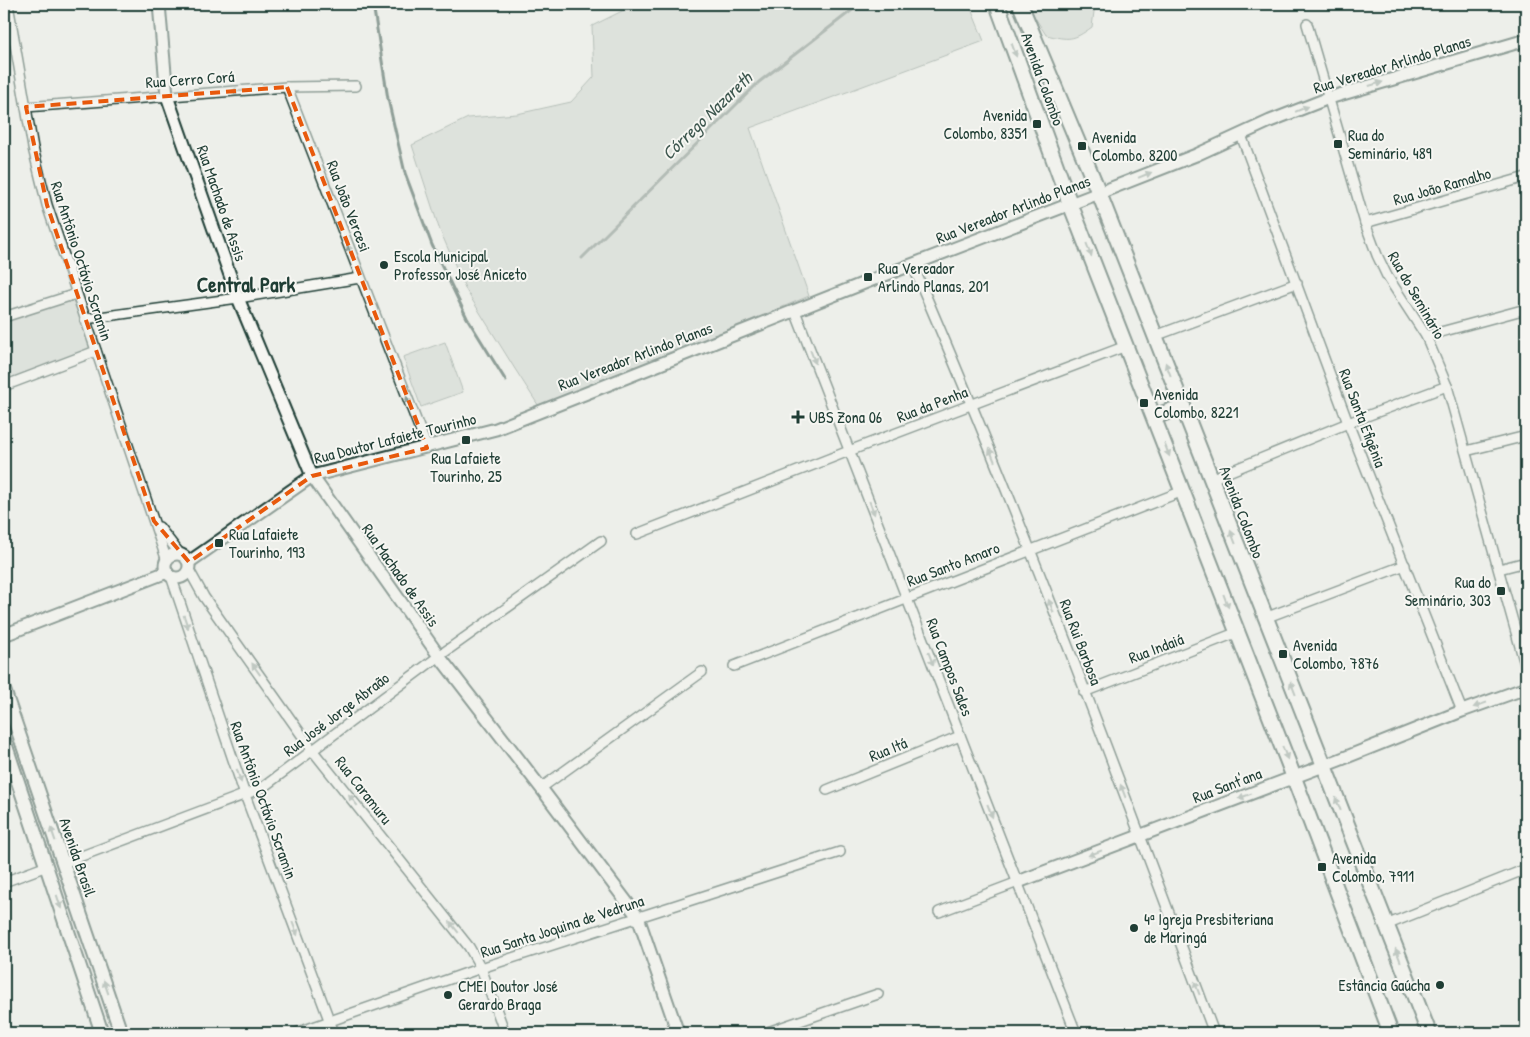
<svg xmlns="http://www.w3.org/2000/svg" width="1530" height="1037" font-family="'Patrick Hand',sans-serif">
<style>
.green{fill:#cbd2cc;stroke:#758880}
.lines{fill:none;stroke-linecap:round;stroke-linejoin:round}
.stream{stroke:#6c7e77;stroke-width:3}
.minor-casing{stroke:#1f3d34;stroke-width:12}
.tertiary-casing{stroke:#1f3d34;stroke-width:15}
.secondary-casing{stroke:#1f3d34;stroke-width:16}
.primary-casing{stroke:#1f3d34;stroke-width:18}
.minor{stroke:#f6f6f2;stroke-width:9}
.tertiary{stroke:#f6f6f2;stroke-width:11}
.secondary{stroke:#f6f6f2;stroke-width:12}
.primary{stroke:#f6f6f2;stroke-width:14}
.rail{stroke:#1f3d34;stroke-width:3}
.oneway{fill:#8a9a93}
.marked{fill:none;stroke:#e8590c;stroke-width:4;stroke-dasharray:10 6;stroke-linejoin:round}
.poi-dot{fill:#1f3d34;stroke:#f6f6f2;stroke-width:2}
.labels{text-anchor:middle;stroke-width:4;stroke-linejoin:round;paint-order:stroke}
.street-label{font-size:16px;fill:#1f3d34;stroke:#f6f6f2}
.poi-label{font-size:16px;fill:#1f3d34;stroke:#f6f6f2;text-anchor:start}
.water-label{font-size:18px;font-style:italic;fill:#3f5850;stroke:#f6f6f2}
.district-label{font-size:21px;font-weight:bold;fill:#1f3d34;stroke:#f6f6f2}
</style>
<rect width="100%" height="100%" fill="#edefea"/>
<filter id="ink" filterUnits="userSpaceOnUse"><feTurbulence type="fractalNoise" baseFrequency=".02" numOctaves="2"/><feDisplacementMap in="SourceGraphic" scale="10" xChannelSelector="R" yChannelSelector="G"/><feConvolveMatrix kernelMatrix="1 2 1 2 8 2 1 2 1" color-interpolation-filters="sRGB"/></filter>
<g filter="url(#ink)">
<g class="green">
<polygon points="636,4 969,4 984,41 750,128 809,296 540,408 515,369 466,290 439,228 412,145 468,118 517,114 571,102 594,77 592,26"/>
<path d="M 1029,4 L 1095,4 L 1092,27 C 1073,41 1069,40 1046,35 L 1034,16 Z"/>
<polygon points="76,294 96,351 4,386 4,317"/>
<polygon points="445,342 463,392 421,407 403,357"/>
</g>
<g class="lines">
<polyline class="stream" points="582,258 759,82 860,4"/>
<g class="minor-casing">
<g id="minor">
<polyline points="8,4 33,148 47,205 167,561"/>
<polyline points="1307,24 1365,223 1377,255 1387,276 1426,336 1447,386 1526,668"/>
<polyline points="287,87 427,448"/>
<polyline points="26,107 287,87 356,86"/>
<polyline points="1241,135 1348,423 1462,711"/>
<polyline points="1365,223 1526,177"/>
<path d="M 913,266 C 1022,518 1118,776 1214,1033"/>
<polyline points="795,311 1076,1033"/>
<polyline points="4,317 76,294"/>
<polyline points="85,319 238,298 360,278"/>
<polyline points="1155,336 1297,283"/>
<polyline points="1426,336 1526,309"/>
<polyline points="4,386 96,351"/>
<polyline points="1466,451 1526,436"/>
<polyline points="1211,479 1348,423 1447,386"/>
<polyline points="159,527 180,554"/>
<polyline points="637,534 849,451 1126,346"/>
<polyline points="1499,569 1526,562"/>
<polyline points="189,570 204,597 313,751 469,947 481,968 505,1033"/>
<polyline points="171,576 245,795 334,1033"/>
<polyline points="1265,618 1405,565"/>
<polyline points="734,666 1183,491"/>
<polyline points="1084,692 1238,632"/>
<polyline points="541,788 702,672"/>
<polyline points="827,790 960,736"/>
<polyline points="63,863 262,788 439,656 601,541"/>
<polyline points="4,882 47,866"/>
<polyline points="939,912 1018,882"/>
<polyline points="1386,925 1526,869"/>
<polyline points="296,1033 481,968 840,852"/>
<polyline points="765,1033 878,994"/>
</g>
</g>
<g class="tertiary-casing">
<g id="tertiary">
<polyline points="159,4 167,96 238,298 312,476 439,656 541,788 638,917 678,1033"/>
<circle cx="177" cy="566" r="12"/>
<polyline points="189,562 312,476 496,429 872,280 1099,193 1196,155 1270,121 1329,98 1526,40"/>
<polyline points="4,635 167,572"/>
<polyline points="1018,882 1339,760 1462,711 1526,688"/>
</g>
</g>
<g class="secondary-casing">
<g id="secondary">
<polyline points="4,690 121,1033"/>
<polyline points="4,740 102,1033"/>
</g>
</g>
<g class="primary-casing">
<g id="primary">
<polyline points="997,4 1066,193 1288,762 1391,1033"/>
<polyline points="1020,4 1099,193 1429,1033"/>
<polyline points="1154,417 1183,406"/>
</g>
</g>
<use href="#minor" class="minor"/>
<use href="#tertiary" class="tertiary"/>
<use href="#secondary" class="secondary"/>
<use href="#primary" class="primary"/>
<polyline class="rail" points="373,4 388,99 405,173 432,245 467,318 506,381"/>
</g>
<defs><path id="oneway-solid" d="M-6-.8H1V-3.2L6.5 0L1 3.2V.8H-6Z" transform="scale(1.25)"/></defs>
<g class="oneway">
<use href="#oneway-solid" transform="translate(1014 50) rotate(70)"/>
<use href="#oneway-solid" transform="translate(1376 84) rotate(-16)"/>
<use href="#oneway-solid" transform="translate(238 91) rotate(176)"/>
<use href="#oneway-solid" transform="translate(1302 109) rotate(-22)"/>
<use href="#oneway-solid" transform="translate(1145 175) rotate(-22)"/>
<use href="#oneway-solid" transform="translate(1089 250) rotate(69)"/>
<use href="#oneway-solid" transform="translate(350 251) rotate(-111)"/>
<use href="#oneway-solid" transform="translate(813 357) rotate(69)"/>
<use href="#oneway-solid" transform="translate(1168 369) rotate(-111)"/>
<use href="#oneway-solid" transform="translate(409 403) rotate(-112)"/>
<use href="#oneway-solid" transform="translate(1167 450) rotate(69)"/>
<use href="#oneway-solid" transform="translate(992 455) rotate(-112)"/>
<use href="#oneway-solid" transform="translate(872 508) rotate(69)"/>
<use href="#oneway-solid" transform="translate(1233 537) rotate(-111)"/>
<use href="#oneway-solid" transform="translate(1226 601) rotate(69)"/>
<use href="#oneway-solid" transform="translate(1051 606) rotate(-111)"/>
<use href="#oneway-solid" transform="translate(186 622) rotate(71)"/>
<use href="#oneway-solid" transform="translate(931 659) rotate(69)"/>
<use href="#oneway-solid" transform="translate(256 669) rotate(-125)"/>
<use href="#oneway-solid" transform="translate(1293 688) rotate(-111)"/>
<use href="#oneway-solid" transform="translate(1480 705) rotate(160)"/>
<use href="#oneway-solid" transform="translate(1285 753) rotate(69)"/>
<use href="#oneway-solid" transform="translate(239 776) rotate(71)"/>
<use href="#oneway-solid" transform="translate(1123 791) rotate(-111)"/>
<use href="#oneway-solid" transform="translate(1245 796) rotate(159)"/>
<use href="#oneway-solid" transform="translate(353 800) rotate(-128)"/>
<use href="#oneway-solid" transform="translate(1338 804) rotate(-112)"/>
<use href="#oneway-solid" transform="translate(990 811) rotate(69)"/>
<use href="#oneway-solid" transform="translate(53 834) rotate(-109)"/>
<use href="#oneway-solid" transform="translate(1095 853) rotate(159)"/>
<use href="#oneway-solid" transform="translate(59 902) rotate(72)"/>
<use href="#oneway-solid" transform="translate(454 927) rotate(-128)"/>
<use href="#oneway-solid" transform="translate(295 929) rotate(69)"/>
<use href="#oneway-solid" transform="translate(1398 955) rotate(-111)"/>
<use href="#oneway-solid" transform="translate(106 987) rotate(-109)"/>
<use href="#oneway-solid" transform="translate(1197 988) rotate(-111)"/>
</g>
</g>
<path d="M0 0H1530V1037H0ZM 287,87 L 427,448 L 312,476 L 189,562 L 154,521 L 47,205 L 26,107 Z" fill="#edefea" fill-opacity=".55" fill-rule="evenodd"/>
<path class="marked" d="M 287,87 L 427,448 L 312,476 L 189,562 L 154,521 L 47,205 L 26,107 Z"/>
<g class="poi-dot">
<rect x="1032" y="119" width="10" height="10" rx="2.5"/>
<rect x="1333" y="139" width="10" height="10" rx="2.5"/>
<rect x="1077" y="141" width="10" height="10" rx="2.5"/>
<circle cx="384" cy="265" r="5"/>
<rect x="863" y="272" width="10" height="10" rx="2.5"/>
<rect x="1139" y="398" width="10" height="10" rx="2.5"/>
<path d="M795.5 409.5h5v5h5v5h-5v5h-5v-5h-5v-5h5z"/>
<rect x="461" y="435" width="10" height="10" rx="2.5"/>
<rect x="214" y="538" width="10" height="10" rx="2.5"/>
<rect x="1496" y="586" width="10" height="10" rx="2.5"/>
<rect x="1278" y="649" width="10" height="10" rx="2.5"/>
<rect x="1317" y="862" width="10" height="10" rx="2.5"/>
<circle cx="1134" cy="928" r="5"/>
<circle cx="1440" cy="985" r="5"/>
<circle cx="448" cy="995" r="5"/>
</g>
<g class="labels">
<g class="street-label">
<text transform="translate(1392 64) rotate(-17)" y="6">Rua Vereador Arlindo Planas</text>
<text transform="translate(190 79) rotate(-4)" y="6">Rua Cerro Corá</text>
<text transform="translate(1043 79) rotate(70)" y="6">Avenida Colombo</text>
<text transform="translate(1442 186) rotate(-16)" y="6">Rua João Ramalho</text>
<text transform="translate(222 203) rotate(71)" y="6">Rua Machado de Assis</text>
<text transform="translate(349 206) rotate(69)" y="6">Rua João Vercesi</text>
<text transform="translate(1013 209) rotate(-21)" y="6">Rua Vereador Arlindo Planas</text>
<text transform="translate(82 261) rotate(72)" y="6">Rua Antônio Octávio Scramin</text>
<text transform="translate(1417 295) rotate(60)" y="6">Rua do Seminário</text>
<text transform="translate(635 356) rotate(-21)" y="6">Rua Vereador Arlindo Planas</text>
<text transform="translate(932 404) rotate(-21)" y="6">Rua da Penha</text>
<text transform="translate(1363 418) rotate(69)" y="6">Rua Santa Efigênia</text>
<text transform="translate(395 438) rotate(-14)" y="6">Rua Doutor Lafaiete Tourinho</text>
<text transform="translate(1242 512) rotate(69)" y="6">Avenida Colombo</text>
<text transform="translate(953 564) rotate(-21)" y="6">Rua Santo Amaro</text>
<text transform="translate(401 575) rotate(55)" y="6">Rua Machado de Assis</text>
<text transform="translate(1081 642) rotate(69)" y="6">Rua Rui Barbosa</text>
<text transform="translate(1156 648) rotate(-21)" y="6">Rua Indaiá</text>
<text transform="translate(950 667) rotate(69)" y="6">Rua Campos Sales</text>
<text transform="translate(336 714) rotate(-37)" y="6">Rua José Jorge Abraão</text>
<text transform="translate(888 749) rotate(-22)" y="6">Rua Itá</text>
<text transform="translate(1227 785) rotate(-21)" y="6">Rua Sant'ana</text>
<text transform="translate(364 790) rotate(52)" y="6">Rua Caramuru</text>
<text transform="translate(264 800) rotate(70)" y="6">Rua Antônio Octávio Scramin</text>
<text transform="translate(78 857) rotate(71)" y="6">Avenida Brasil</text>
<text transform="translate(562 926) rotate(-18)" y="6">Rua Santa Joquina de Vedruna</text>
</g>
<g class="poi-label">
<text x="1027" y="121" text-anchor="end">Avenida<tspan x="1027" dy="18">Colombo, 8351</tspan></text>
<text x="1348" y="141">Rua do<tspan x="1348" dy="18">Seminário, 489</tspan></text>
<text x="1092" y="143">Avenida<tspan x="1092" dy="18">Colombo, 8200</tspan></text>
<text x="394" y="262">Escola Municipal<tspan x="394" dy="18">Professor José Aniceto</tspan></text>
<text x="878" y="274">Rua Vereador<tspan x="878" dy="18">Arlindo Planas, 201</tspan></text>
<text x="1154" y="400">Avenida<tspan x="1154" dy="18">Colombo, 8221</tspan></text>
<text x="809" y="423">UBS Zona 06</text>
<text x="466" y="464" text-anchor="middle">Rua Lafaiete<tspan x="466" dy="18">Tourinho, 25</tspan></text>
<text x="229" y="540">Rua Lafaiete<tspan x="229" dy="18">Tourinho, 193</tspan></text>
<text x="1491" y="588" text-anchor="end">Rua do<tspan x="1491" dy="18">Seminário, 303</tspan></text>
<text x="1293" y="651">Avenida<tspan x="1293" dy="18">Colombo, 7876</tspan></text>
<text x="1332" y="864">Avenida<tspan x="1332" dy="18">Colombo, 7911</tspan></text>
<text x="1144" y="925">4ª Igreja Presbiteriana<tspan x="1144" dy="18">de Maringá</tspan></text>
<text x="1430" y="991" text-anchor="end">Estância Gaúcha</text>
<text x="458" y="992">CMEI Doutor José<tspan x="458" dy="18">Gerardo Braga</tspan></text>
</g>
<g class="water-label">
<text transform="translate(707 116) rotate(-44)" y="6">Córrego Nazareth</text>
</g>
<g class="district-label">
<text x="246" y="292">Central Park</text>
</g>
</g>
<rect width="1530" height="1037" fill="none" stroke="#f6f6f2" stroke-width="20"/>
<rect x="10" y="10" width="1510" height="1017" fill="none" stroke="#1f3d34" stroke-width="2" filter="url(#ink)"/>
</svg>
